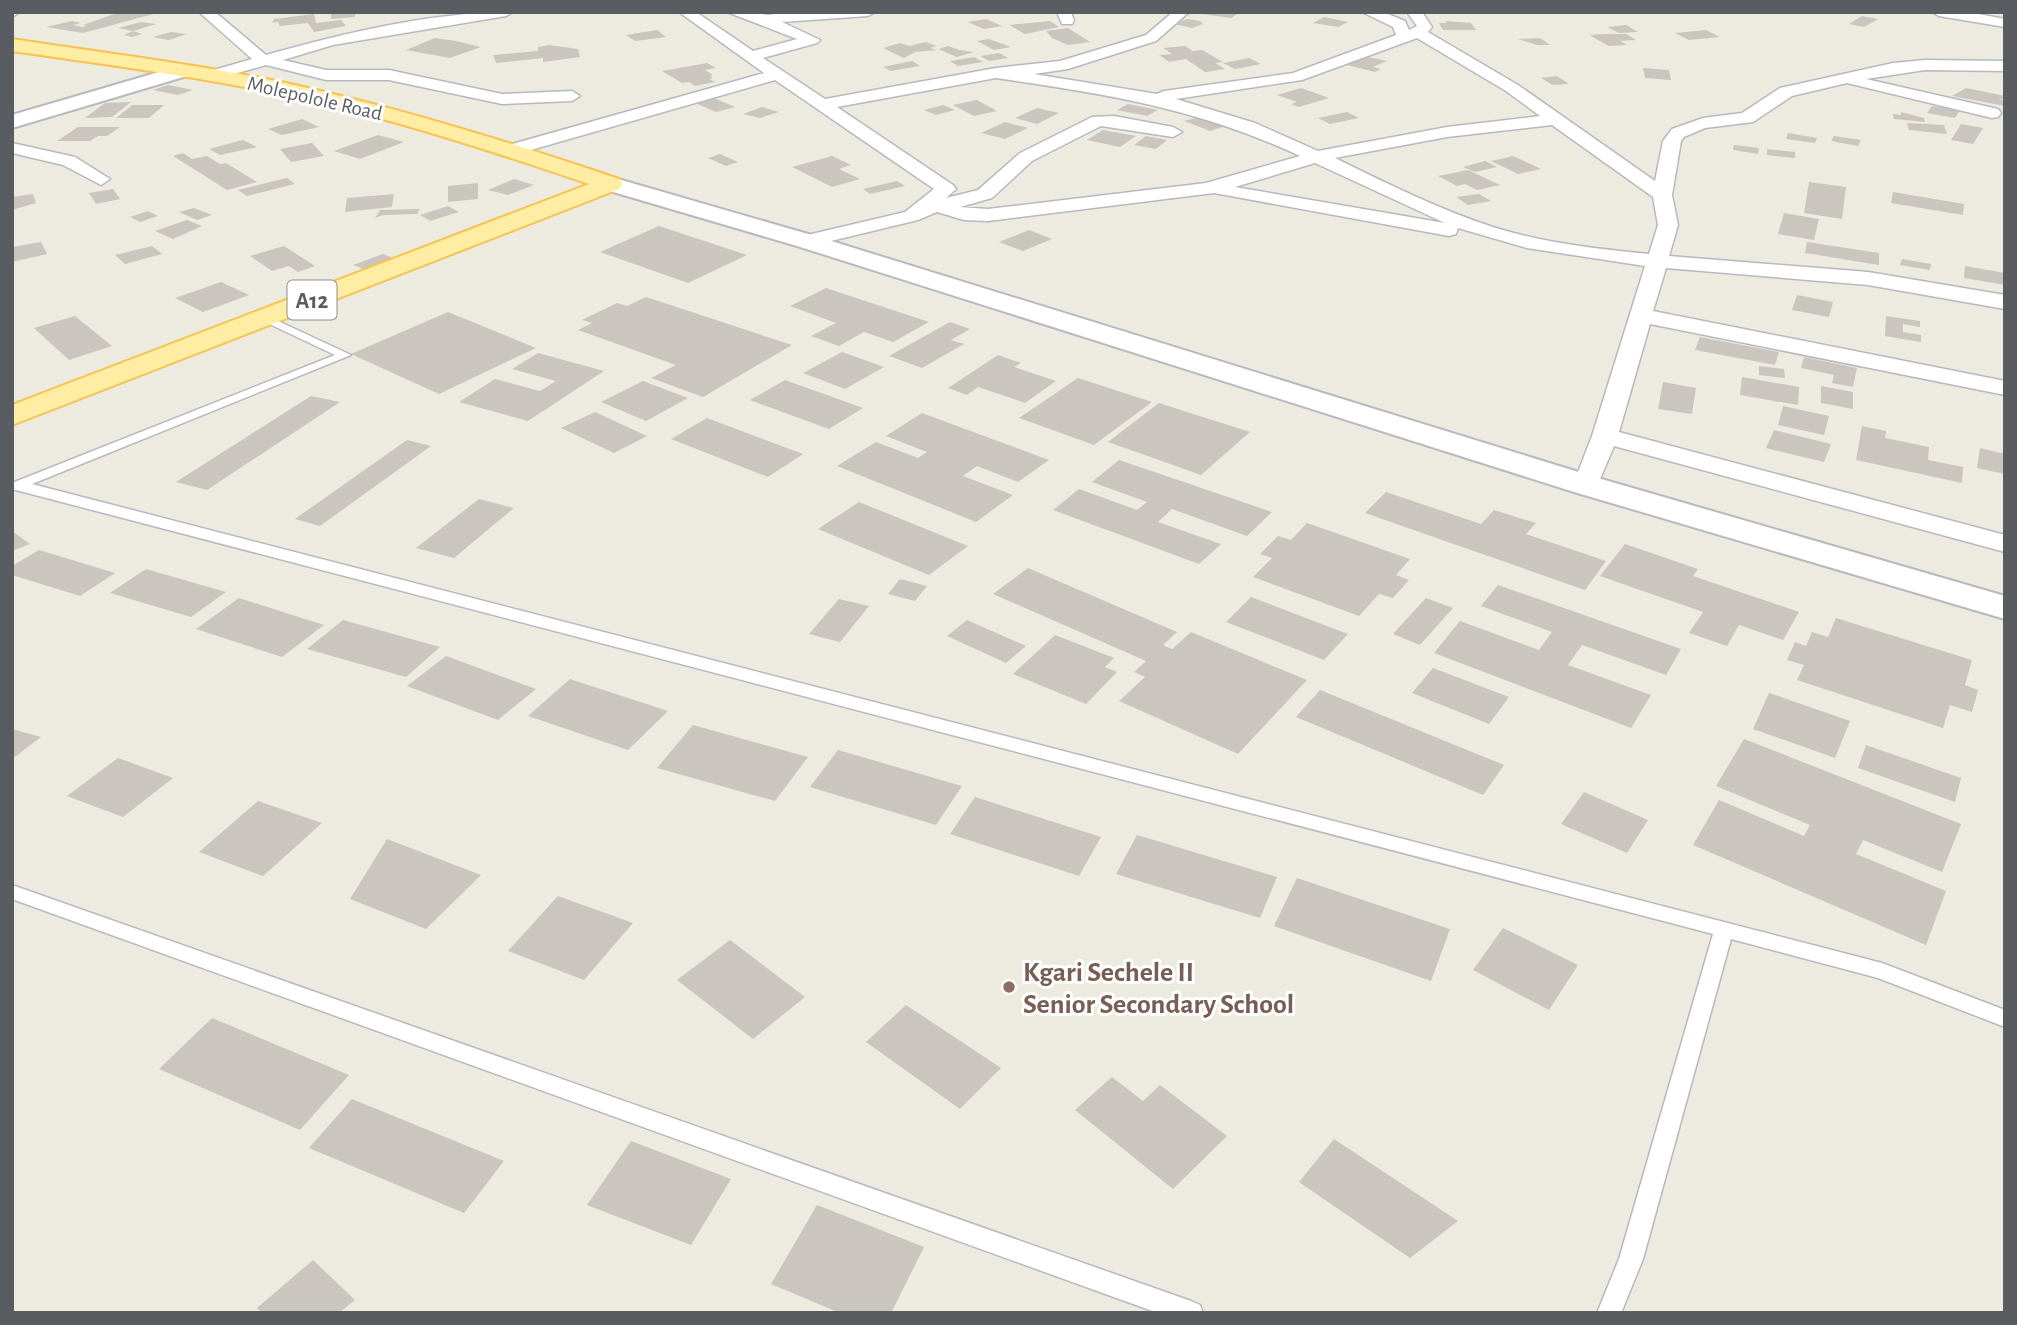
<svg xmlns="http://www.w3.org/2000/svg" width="2017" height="1325" font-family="'Alegreya Sans',sans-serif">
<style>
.building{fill:#cac6bf}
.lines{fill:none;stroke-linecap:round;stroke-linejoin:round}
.lane-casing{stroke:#b6b9be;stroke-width:3}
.street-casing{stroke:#b6b9be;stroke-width:3}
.secondary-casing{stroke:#b6bac0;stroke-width:4}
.primary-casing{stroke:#f7c24f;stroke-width:4}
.lane{fill:#fff;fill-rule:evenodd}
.street{fill:#fff;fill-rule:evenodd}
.secondary{fill:#fff;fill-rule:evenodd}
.primary{fill:#ffeda3;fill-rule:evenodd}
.education-dot{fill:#8d6e63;stroke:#fff;stroke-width:2.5}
.labels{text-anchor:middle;stroke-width:6;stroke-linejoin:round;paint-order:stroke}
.far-street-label{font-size:21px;fill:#595d62;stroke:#fff}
.shield{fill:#fff;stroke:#8b8e91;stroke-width:2}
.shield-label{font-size:23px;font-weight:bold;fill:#595d62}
.near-education-label{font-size:28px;font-weight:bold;fill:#785e54;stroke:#fff;text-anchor:start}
</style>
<rect width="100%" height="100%" fill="#edeae0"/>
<g class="building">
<polygon points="120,12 157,13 83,33 46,27 72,21 81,23 73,25 82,27 87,26 83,25"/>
<polygon points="331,12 355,12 355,17 331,19"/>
<polygon points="1205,12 1240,12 1231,18 1202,14"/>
<polygon points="314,14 316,23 341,20 346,26 314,32 308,23 280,26 278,22 272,23 274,19"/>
<polygon points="1862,16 1878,19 1864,27 1849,24"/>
<polygon points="1324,17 1348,22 1338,27 1313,23"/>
<polygon points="986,19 1002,26 984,29 968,22"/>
<polygon points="1187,19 1200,21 1203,24 1192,28 1174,24"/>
<polygon points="1050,21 1059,27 1025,34 1009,25"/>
<polygon points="1445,21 1471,23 1476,30 1443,30 1439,23 1447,23"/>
<polygon points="141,22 156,24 133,31 142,34 132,37 124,35 133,31 118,28"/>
<polygon points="1626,25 1638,32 1619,33 1607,27"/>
<polygon points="1068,28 1090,42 1068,45 1052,38 1046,31"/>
<polygon points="657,30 666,37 635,41 626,35"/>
<polygon points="1706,30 1720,37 1689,40 1675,33"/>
<polygon points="171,32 187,34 169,40 153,37"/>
<polygon points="1605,34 1626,34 1636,40 1620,41 1627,45 1609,46 1589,35"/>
<polygon points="435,38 456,41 481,47 450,58 406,50"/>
<polygon points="1540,38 1550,45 1537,45 1518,39"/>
<polygon points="989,39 1011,47 994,50 977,41"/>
<polygon points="926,42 937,46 930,48 937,50 915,52 904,58 883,48 900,43 909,46"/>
<polygon points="549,45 578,49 580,57 543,62 543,58 496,63 493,55 538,51 538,47"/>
<polygon points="948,46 959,50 974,52 957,57 938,49"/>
<polygon points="1185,46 1193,51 1202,50 1223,62 1215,63 1225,69 1205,72 1186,59 1169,62 1159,55 1172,54 1163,48"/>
<polygon points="999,53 1008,58 989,61 980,56"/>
<polygon points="974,57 983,62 958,66 950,61"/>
<polygon points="1368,57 1387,61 1373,67 1381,69 1375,72 1347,65"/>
<polygon points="1249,58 1261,64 1235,69 1223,63"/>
<polygon points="912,61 920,66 891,71 883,67"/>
<polygon points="707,63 716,68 705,70 713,75 710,76 713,78 709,79 715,82 695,86 689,82 682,83 662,71"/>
<polygon points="1643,68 1669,70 1671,80 1645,78"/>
<polygon points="1557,76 1569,84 1553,85 1541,78"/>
<polygon points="168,85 193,90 178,95 153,90"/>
<polygon points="1301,88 1329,98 1299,107 1291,104 1297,102 1277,95"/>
<polygon points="1966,88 2005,96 2001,100 2005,100 2005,106 1952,96"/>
<polygon points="711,97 735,107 716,112 693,102"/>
<polygon points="977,100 997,111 974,116 953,105"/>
<polygon points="131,102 112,117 85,118 105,103"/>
<polygon points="1128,104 1158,110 1147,116 1117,110"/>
<polygon points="132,105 164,105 149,118 116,118"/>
<polygon points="943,105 955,110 936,115 924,110"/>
<polygon points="1932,106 1960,110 1955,118 1927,113"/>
<polygon points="762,107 779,112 760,118 743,114"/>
<polygon points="1037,108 1059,113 1037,124 1015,118"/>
<polygon points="1347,112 1359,118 1330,124 1318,118"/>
<polygon points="1901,112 1924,118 1925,122 1894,119 1893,114 1901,115"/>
<polygon points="1203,116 1229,125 1210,131 1184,121"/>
<polygon points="302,119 319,127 282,135 268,129"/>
<polygon points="1005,122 1028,128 1005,139 981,133"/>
<polygon points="1907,123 1944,125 1947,134 1909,130"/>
<polygon points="1961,124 1983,128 1973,144 1951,140"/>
<polygon points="78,127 120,127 107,136 98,136 90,141 57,141"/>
<polygon points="1103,130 1136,136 1120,147 1087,140"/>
<polygon points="1788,133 1817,138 1815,143 1786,139"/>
<polygon points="378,135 404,142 360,159 334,151"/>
<polygon points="1146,136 1167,140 1156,149 1134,145"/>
<polygon points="1834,136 1861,140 1858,146 1831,141"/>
<polygon points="243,140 257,147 220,155 209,149"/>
<polygon points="312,143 324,156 291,162 280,149"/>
<polygon points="1734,145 1759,148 1758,154 1733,150"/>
<polygon points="1767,149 1795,152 1795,158 1767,155"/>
<polygon points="183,153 192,159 207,156 220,164 226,163 257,182 227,190 173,156"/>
<polygon points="720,154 738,162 726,166 708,158"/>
<polygon points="832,156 851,165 839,169 860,179 832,187 792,167"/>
<polygon points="1513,156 1541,169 1518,174 1491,161"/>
<polygon points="1485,161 1497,167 1475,172 1463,167"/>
<polygon points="1468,170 1500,185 1477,190 1465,184 1457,186 1438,176"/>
<polygon points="287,178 295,184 247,196 238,190"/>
<polygon points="514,179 534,185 508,195 488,190"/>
<polygon points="897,181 905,186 870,194 863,189"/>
<polygon points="1809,182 1846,187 1842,219 1804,213"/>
<polygon points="478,183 478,199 448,202 448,186"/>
<polygon points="113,189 120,199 96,204 89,193"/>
<polygon points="1893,192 1964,204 1963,215 1891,203"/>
<polygon points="33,194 36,203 12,210 12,197"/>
<polygon points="394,194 392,207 345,212 347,198"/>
<polygon points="1479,194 1491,201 1468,205 1456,197"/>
<polygon points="448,206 459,212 430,221 420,215"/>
<polygon points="194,208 212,215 197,220 179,212"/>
<polygon points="420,209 417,214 383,215 375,218 380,210"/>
<polygon points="148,211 158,216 140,222 130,217"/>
<polygon points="1784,213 1819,219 1814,240 1778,234"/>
<polygon points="187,220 202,226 173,239 155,231"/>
<polygon points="659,226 747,255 688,283 600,252"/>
<polygon points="1029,230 1052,239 1023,251 999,242"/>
<polygon points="41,242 47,254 12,262 12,247"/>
<polygon points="1807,242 1879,253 1879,265 1805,253"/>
<polygon points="152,246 162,254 125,264 115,255"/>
<polygon points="284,246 315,266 298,272 289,266 272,271 250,256"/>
<polygon points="383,254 393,258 364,269 353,265"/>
<polygon points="1902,259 1931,264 1930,270 1900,265"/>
<polygon points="1965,266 2005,273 2005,285 1964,278"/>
<polygon points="221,282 249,295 203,312 175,298"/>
<polygon points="826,288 929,322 893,342 864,332 839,346 811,336 836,323 790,306"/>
<polygon points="1797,295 1833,302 1829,317 1792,310"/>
<polygon points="646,297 792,345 703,397 651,378 676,365 578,330 592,323 582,320 617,303 627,306"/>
<polygon points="448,312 536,348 439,394 351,354"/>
<polygon points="75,316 112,346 69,360 34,328"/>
<polygon points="1886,316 1920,321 1920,327 1903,324 1903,332 1921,335 1921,342 1885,336"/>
<polygon points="950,322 970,329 951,340 964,344 922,368 889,356"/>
<polygon points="1700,337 1779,352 1775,365 1695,350"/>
<polygon points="842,352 884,367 845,389 803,373"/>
<polygon points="538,353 604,371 528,421 459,402 495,379 540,391 556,381 512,369"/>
<polygon points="998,355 1021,363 1014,367 1056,381 1025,403 978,387 967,395 948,388"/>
<polygon points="1804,357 1857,368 1853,387 1832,383 1834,375 1801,368"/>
<polygon points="1759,366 1784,369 1785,378 1759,375"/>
<polygon points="1742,377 1799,387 1798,405 1740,395"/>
<polygon points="1078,378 1152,402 1094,445 1019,418"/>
<polygon points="785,380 863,408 829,429 750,400"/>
<polygon points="643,381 688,398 646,421 601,402"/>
<polygon points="1663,382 1696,388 1692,414 1658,409"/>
<polygon points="1821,386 1853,392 1853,409 1821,403"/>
<polygon points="311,396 340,402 207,490 176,482"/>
<polygon points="1159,403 1250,432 1201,475 1108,442"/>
<polygon points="1783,406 1829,416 1824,435 1778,425"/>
<polygon points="595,412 647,436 614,453 561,428"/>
<polygon points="922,413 1049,460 1018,482 977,466 963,476 1013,495 976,522 837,466 876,442 918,458 927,452 886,436"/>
<polygon points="707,418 803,454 768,477 671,439"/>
<polygon points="1862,426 1886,431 1885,438 1929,447 1928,460 1963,467 1962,483 1856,460"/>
<polygon points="1774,430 1831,444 1824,462 1766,448"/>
<polygon points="407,440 431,446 320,526 295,519"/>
<polygon points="1980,448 2005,454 2005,474 1977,468"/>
<polygon points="1119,460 1272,512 1247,536 1172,509 1158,522 1221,544 1199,564 1053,510 1079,489 1137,510 1147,502 1092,482"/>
<polygon points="1386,492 1481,524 1494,510 1536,523 1526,534 1606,561 1585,590 1365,513"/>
<polygon points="479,499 514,508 454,558 416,548"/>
<polygon points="859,502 968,546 929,575 818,529"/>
<polygon points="1307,523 1410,559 1396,575 1409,580 1393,598 1379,594 1359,616 1253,577 1272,558 1260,554 1278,536 1291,540"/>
<polygon points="12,531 30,544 12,551"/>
<polygon points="1625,544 1698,569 1693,576 1799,612 1783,640 1739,625 1727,646 1689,633 1703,612 1600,576"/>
<polygon points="39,550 115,573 80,596 12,575 12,566"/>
<polygon points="1028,568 1177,632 1163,645 1172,649 1191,632 1307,680 1238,754 1119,701 1145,677 1134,672 1146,661 993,594"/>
<polygon points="146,569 226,592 191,617 110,593"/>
<polygon points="900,579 927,586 915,601 888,594"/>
<polygon points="1498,585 1681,649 1666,675 1582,645 1568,665 1651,695 1631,728 1434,653 1460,621 1539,650 1552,632 1481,606"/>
<polygon points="1251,597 1348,634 1324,660 1226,622"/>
<polygon points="239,598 324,625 282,657 196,629"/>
<polygon points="1426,598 1453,608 1420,645 1393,634"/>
<polygon points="839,599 869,606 840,642 809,634"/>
<polygon points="1836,618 1972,660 1965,685 1978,690 1972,712 1950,705 1943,728 1797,680 1804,665 1787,660 1795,642 1806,646 1812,632 1828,637"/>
<polygon points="343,620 440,647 406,677 307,649"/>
<polygon points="967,620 1026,646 1006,663 947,636"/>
<polygon points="1055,635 1114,658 1105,667 1117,672 1086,704 1013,674"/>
<polygon points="446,656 536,689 498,720 407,686"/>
<polygon points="1433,668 1509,697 1489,724 1412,693"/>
<polygon points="570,679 668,711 628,750 528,716"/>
<polygon points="1320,690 1504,765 1483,795 1296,717"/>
<polygon points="1769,693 1850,721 1835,758 1753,729"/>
<polygon points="693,725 808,757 775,801 657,768"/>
<polygon points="12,729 41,737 12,759"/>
<polygon points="1744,739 1961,824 1942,872 1863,840 1856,854 1946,891 1926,945 1693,845 1719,800 1804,836 1810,825 1716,786"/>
<polygon points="1866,745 1961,778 1955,802 1858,768"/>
<polygon points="838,750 962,786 936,825 810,787"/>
<polygon points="118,758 173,778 123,817 67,796"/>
<polygon points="1584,792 1648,820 1627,853 1561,824"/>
<polygon points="975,797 1101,837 1079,876 950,834"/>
<polygon points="258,801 322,823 263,876 199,852"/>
<polygon points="1137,835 1277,877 1260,918 1116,874"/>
<polygon points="387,839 481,875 426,929 350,899"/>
<polygon points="1297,878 1450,929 1431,981 1274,926"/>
<polygon points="558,896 633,923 584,980 508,951"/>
<polygon points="1503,928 1578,965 1549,1010 1473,970"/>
<polygon points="730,940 805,997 753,1039 677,980"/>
<polygon points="906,1005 1001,1068 960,1109 866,1042"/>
<polygon points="212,1018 349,1075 300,1130 159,1069"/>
<polygon points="1112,1077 1143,1101 1160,1085 1227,1136 1173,1189 1075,1110"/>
<polygon points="352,1099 504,1161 464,1213 309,1148"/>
<polygon points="1334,1139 1458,1221 1410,1258 1299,1182"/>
<polygon points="631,1141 731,1179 691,1245 587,1205"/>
<polygon points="817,1205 924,1247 891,1313 840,1313 771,1284"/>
<polygon points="313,1260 355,1300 339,1313 262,1313 257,1308"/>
</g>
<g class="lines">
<g class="lane-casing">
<g id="lane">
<polygon points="265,315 351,355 32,484 1882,963 2005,1010 2005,1027 1878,978 1731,939 1643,1259 1621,1313 1597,1313 1619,1259 1713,934 12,489 12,483 335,355 261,320 259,318"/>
<polygon points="12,885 1191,1301 1200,1305 1203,1313 1158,1313 12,899"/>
</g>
</g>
<g class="street-casing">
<g id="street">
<polygon points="12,12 20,12 12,17"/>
<path d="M 199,12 L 215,12 L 266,55 C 344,33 432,12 513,12 L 506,16 L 333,45 L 283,60 L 326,70 L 389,70 L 502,94 L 572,91 L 580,96 L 572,101 L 502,104 L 389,80 L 326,80 L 266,65 L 213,80 L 205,75 L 207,72 L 252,59 Z"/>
<path d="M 679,12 L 696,12 L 753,51 L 797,39 L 727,12 L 755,12 L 767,15 L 795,12 L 875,12 L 868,16 L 782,22 L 820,40 L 817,43 L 763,58 L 825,99 L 996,68 L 1060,61 L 1146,35 L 1173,12 L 1189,12 L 1156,41 L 1068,69 L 1034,74 L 1157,94 L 1164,91 L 1293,73 L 1396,35 L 1393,27 L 1362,12 L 1383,12 L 1405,21 L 1409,30 L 1417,26 L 1407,12 L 1422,12 L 1432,27 L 1428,32 L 1518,85 L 1655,181 L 1663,141 L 1672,129 L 1703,118 L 1742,113 L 1780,88 L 1893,63 L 1925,60 L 2005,61 L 2005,71 L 1925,70 L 1866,79 L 1998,109 L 2001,113 L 1998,117 L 1992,118 L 1847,83 L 1792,96 L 1753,122 L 1705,128 L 1684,137 L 1681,141 L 1672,195 L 1678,225 L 1669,256 L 1868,272 L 2005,295 L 2005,309 L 1868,285 L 1666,268 L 1653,311 L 2005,381 L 2005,395 L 1650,324 L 1619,432 L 2005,535 L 2005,552 L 1614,446 L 1595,491 L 1586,493 L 1577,491 L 1573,485 L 1592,436 L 1645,266 L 1527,248 L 1458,228 L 1456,234 L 1449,236 L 1214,193 L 988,221 L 964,220 L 937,212 L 918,220 L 806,247 L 799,245 L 796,241 L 799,237 L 905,212 L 934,189 L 775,80 L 517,154 L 505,154 L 502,150 L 505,146 L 764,73 ZM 1417,38 L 1506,91 L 1540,116 L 1447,127 L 1318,151 L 1255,123 L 1176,99 L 1302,80 ZM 996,78 C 1107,94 1197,108 1300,156 L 1206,183 L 988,209 L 960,207 L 992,198 L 1032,161 L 1101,126 L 1173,137 L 1182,132 L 1173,127 L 1114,116 L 1092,117 L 1020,153 L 978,190 L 946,198 L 956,189 L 953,185 L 837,107 ZM 1552,125 L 1653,197 L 1658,225 L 1649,254 C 1598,249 1546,243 1496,228 C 1440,210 1388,184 1335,158 L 1447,137 ZM 1315,163 L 1445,223 L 1235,187 Z"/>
<polygon points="1057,12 1071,12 1074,21 1072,24 1062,24"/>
<polygon points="1932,12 1967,12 2005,19 2005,27 1939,16"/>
<polygon points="12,143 75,157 110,179 101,185 63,165 12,153"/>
</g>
</g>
<g class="secondary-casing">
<g id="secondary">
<polygon points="183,65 190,67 193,71 190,75 12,128 12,115"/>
<polygon points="611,177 815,236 1598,478 2005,596 2005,619 1574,492 797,246 603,189 599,184 603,179"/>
</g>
</g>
<g class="primary-casing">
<path id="primary" d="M 12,39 C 104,53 196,64 286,83 C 399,108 510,142 619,179 L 623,184 L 619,189 L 12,425 L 12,405 L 589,184 C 489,150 388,117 284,95 C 194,76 103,64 12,51 Z"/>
</g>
<use href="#lane" class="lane"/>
<use href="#street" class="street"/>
<use href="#secondary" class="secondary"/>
<use href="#primary" class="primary"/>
</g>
<circle class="education-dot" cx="1009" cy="987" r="7"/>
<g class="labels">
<g class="far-street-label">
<text transform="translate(315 98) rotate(13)" y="7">Molepolole Road</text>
</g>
<rect class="shield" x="287.5" y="280.5" width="49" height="39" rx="5"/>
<g class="shield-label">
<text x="312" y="308">A12</text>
</g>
<g class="near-education-label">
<text x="1023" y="981">Kgari Sechele II<tspan x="1023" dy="32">Senior Secondary School</tspan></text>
</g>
</g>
<rect width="2017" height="1325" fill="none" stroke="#595d62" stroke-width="28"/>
</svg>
